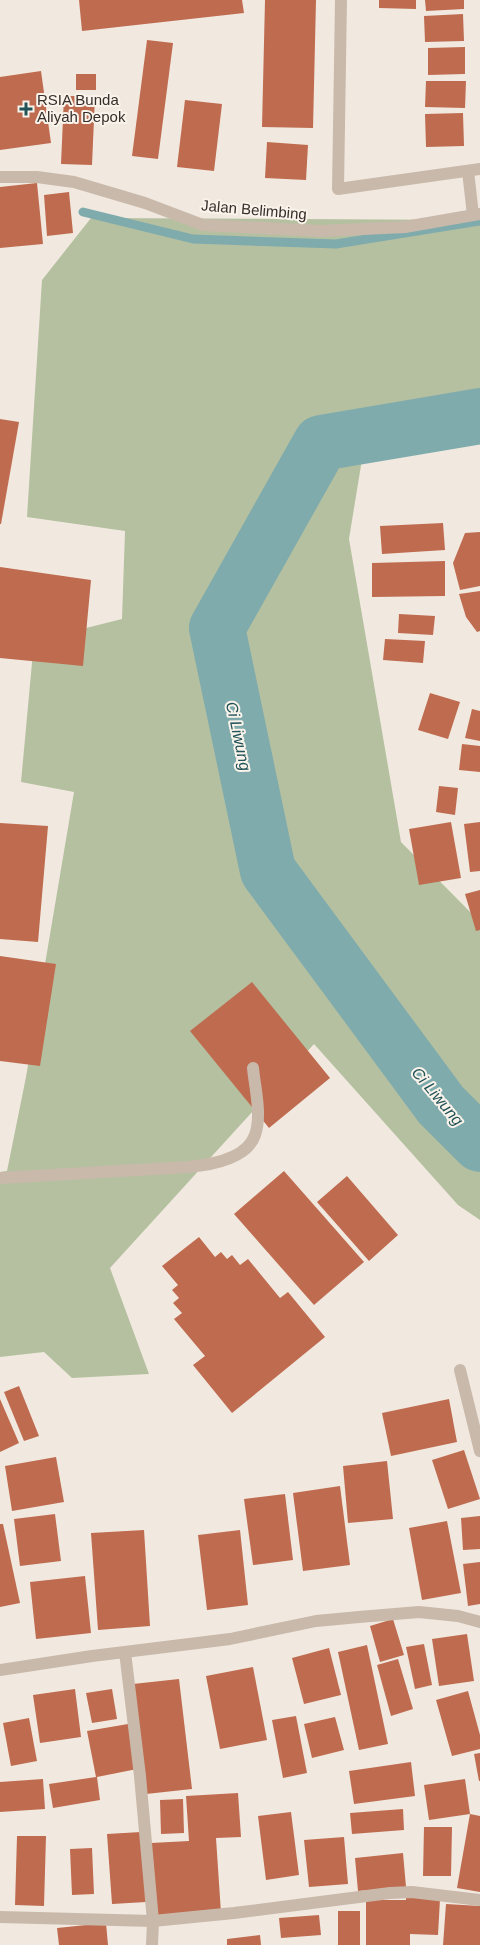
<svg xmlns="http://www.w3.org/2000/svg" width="480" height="1945" font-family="Arial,sans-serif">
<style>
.green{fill:#b5c0a0}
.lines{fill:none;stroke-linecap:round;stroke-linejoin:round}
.stream{stroke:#7fabad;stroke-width:9}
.river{stroke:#7fabad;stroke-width:56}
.building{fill:#bf6b4f}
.street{stroke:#c9b9ab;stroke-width:12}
.poi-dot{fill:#225357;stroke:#f9f3eb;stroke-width:2}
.labels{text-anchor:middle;stroke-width:4;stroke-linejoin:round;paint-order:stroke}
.poi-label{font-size:15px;fill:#372e2a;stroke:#f9f3eb;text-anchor:start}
.street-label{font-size:15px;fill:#372e2a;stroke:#f9f3eb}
.water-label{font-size:16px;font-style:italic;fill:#225357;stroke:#f9f3eb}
</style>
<rect width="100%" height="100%" fill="#f1e9df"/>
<polygon class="green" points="91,218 470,220 480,218 480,436 364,447 349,539 401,842 480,922 480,1220 458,1205 314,1044 110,1268 149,1374 72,1378 44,1352 0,1357 0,1172 7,1171 26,1077 74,792 21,782 34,641 122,619 125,531 27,517 42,280"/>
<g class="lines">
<polyline class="stream" points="83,212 193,239 336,244 480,221"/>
<polyline class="river" points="480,416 321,443 217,628 268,871 441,1105 480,1144"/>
</g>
<g class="building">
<polygon points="79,0 242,0 244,13 82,31"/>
<polygon points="265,0 316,0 313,128 262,127"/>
<polygon points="379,0 416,0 416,9 379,8"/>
<polygon points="425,0 464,0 464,9 426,11"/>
<polygon points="463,14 464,41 425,42 424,16"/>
<polygon points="147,40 173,43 158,159 132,156"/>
<polygon points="465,47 465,74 428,75 428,48"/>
<polygon points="41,71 51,143 0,150 0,77"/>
<rect x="76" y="74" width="20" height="16"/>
<polygon points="426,81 466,81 465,108 425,107"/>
<polygon points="64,96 95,96 92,165 61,164"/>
<polygon points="185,100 222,104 214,171 177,167"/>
<polygon points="463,113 464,146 426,147 425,114"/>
<polygon points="267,142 308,145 306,180 265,178"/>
<polygon points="37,183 43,244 0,248 0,187"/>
<polygon points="69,192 73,233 47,236 44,195"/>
<polygon points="0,419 19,422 1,524 0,524"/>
<polygon points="443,523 445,550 382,554 380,526"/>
<polygon points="480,532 480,586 460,590 453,563 465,533"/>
<polygon points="445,561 445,596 372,597 372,563"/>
<polygon points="0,567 91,580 83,666 0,658"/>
<polygon points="480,591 480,631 477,632 466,617 459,594"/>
<polygon points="399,614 435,616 433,635 398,633"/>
<polygon points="385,639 425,641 423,663 383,660"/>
<polygon points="430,693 460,702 448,739 418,730"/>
<polygon points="472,709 480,711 480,741 465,738"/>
<polygon points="462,744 480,746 480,772 459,770"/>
<polygon points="439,786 458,788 455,815 436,812"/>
<polygon points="451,822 461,878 419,885 409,829"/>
<polygon points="480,822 480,871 470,872 464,824"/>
<polygon points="0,823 48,826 38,942 0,939"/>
<polygon points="480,890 480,930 476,931 465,894"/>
<polygon points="0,956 56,964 40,1066 0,1061"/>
<polygon points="252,982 330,1078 269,1128 190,1031"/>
<polygon points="284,1171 364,1262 314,1305 234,1214"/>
<polygon points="347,1176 398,1235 369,1261 317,1202"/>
<polygon points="199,1237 215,1257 221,1252 227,1259 232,1255 240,1265 248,1259 280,1298 288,1292 325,1337 232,1413 193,1365 205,1356 174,1319 182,1313 173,1303 179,1298 172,1290 178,1285 162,1266"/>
<polygon points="19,1386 39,1436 24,1441 4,1392"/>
<polygon points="0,1399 19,1443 0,1452"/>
<polygon points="449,1399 457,1442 391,1456 382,1413"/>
<polygon points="464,1450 480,1499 448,1509 432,1460"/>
<polygon points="56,1457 64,1502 12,1511 5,1466"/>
<polygon points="387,1461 393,1519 348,1523 343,1466"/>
<polygon points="340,1486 350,1565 303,1571 293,1493"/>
<polygon points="285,1494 293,1560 253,1565 244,1499"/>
<polygon points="55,1514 61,1561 20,1566 14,1519"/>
<polygon points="480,1516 480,1549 463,1550 461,1518"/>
<polygon points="447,1521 461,1593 422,1600 409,1528"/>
<polygon points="0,1524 3,1524 20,1603 0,1607"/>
<polygon points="144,1530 150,1626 98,1630 91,1533"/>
<polygon points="240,1530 248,1605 207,1610 198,1535"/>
<polygon points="480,1562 480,1604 468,1606 463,1564"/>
<polygon points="85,1576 91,1633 36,1639 30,1582"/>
<polygon points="393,1619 404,1655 380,1662 370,1626"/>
<polygon points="467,1634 474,1681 439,1686 432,1639"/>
<polygon points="424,1644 432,1685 415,1689 406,1647"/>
<polygon points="367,1645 388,1744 359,1750 338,1652"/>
<polygon points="329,1648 341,1695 304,1704 292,1658"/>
<polygon points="398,1659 413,1709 391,1716 377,1665"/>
<polygon points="253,1667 267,1740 220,1749 206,1676"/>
<polygon points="179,1679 192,1789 146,1794 133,1684"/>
<polygon points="75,1689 81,1737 40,1743 33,1695"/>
<polygon points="112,1689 117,1719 92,1723 86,1693"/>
<polygon points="468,1691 480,1735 480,1749 452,1756 436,1700"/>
<polygon points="296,1716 307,1773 283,1778 272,1720"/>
<polygon points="335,1717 344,1750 312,1758 304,1724"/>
<polygon points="29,1718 37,1761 11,1766 3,1723"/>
<polygon points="128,1724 137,1769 97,1777 100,1800 53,1808 49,1784 96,1777 87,1731"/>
<polygon points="480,1753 480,1781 479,1781 474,1754"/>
<polygon points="411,1762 415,1796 354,1804 349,1771"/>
<polygon points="43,1779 45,1809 0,1812 0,1782"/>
<polygon points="465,1779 470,1814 429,1820 424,1785"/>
<polygon points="238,1793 241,1837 216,1838 221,1913 155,1917 151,1843 189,1841 186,1796"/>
<polygon points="183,1799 184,1833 161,1834 160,1800"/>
<polygon points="403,1809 404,1830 352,1834 350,1813"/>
<polygon points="291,1812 299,1875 266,1880 258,1816"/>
<polygon points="470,1814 480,1816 480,1892 457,1888"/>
<polygon points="424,1827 452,1827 451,1876 423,1876"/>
<polygon points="141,1832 146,1902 112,1904 107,1834"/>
<polygon points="17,1836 46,1836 44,1906 15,1905"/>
<polygon points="344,1837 348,1884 309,1887 304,1840"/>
<polygon points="92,1848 94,1894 72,1895 70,1849"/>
<polygon points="403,1853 406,1887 358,1891 355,1858"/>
<polygon points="406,1897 440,1899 438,1935 410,1934 410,1945 366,1945 366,1900 406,1900"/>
<polygon points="446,1904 480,1906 480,1945 443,1945"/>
<rect x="338" y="1911" width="22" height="34"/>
<polygon points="319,1915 321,1935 281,1938 279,1918"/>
<polygon points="106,1923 108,1945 59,1945 57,1928"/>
<polygon points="260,1935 261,1945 227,1945 227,1939"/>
</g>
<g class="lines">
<g class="street">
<polyline points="341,0 338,189 480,169"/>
<polyline points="468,171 473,215"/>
<polyline points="0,177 37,177 74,182 145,203 203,225 320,231 405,227 480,214"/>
<path d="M 0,1178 L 188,1167 C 210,1165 247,1159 255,1135 C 262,1115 255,1089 253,1068"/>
<polyline points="460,1370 480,1451"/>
<polyline points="125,1652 140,1776 153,1921 152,1945"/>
<polyline points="0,1670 92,1656 230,1639 316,1621 359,1617 419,1612 458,1616 480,1622"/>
<polyline points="0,1917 153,1921 234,1913 390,1893 412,1892 480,1900"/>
</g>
</g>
<path class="poi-dot" d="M23.5 101.5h5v5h5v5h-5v5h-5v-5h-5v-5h5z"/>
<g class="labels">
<g class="poi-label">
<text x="37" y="105">RSIA Bunda<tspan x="37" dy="17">Aliyah Depok</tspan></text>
</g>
<g class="street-label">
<text transform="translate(254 210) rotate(5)" y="5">Jalan Belimbing</text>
</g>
<g class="water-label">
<text transform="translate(239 736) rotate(78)" y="6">Ci Liwung</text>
<text transform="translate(438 1096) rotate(50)" y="6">Ci Liwung</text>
</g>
</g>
</svg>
